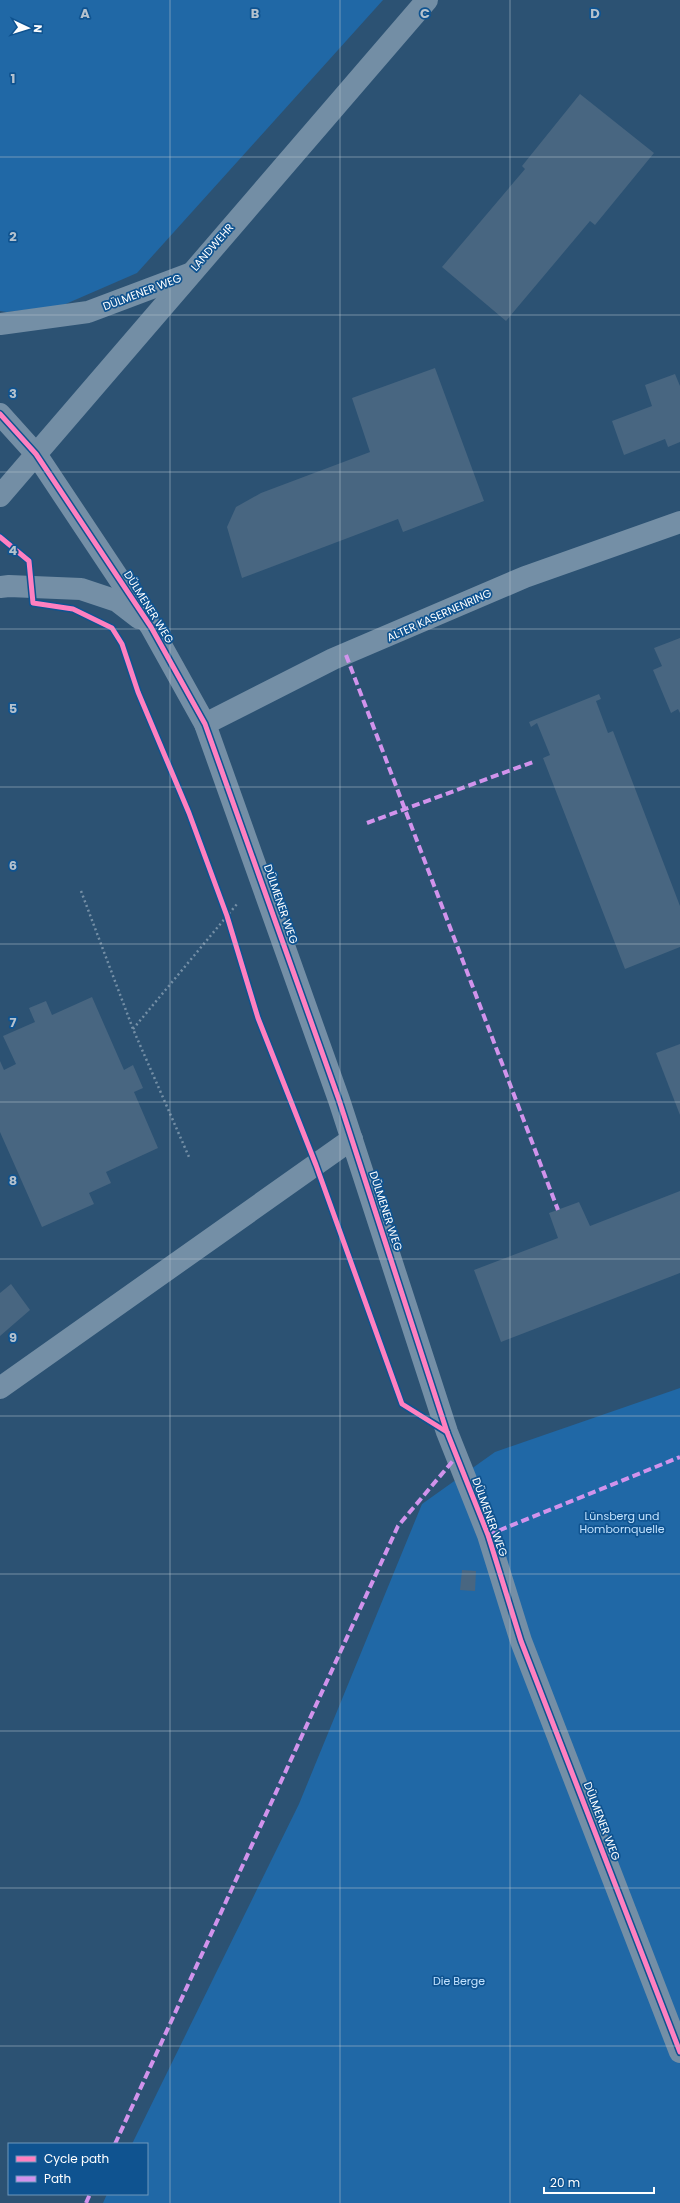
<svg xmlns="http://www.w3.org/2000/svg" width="680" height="2203" font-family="Poppins,sans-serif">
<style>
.green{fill:#2068a6}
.building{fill:#486681}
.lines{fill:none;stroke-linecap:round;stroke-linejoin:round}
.path{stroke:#748fa6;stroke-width:2.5;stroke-dasharray:2 3;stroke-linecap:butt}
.minor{stroke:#748fa6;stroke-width:22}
.major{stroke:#738ea5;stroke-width:22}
.quiet{stroke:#d193ec;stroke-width:4;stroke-dasharray:8 4;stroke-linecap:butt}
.cycleway-casing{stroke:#0f5390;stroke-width:8}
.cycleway{stroke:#ff80c0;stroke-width:5}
.grid{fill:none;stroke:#b5c2ce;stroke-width:1;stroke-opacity:0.55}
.labels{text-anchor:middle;stroke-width:3.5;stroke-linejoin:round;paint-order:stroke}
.street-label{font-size:11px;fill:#fff;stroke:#0f5390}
.park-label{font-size:11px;fill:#c1e2fe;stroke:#0f5390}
.grid-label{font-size:13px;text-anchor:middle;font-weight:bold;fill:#b5c2ce;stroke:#0f5390;stroke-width:3.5;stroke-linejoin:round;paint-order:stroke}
</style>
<rect width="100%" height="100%" fill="#2c5273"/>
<g class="green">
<polygon points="0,0 383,0 137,273 61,306 7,312 0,311"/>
<polygon points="680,1388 680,2203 103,2203 107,2194 147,2194 147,2144 132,2144 299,1804 422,1504 495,1452"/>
</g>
<g class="building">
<polygon points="580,94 654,153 595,225 590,221 506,321 442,267 525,169 522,166"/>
<polygon points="435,368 484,501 403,532 398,519 242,578 227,527 236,507 261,493 370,452 352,398"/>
<polygon points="675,374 680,386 680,442 668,447 665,439 624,455 612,421 652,406 645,385"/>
<polygon points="680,638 680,713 678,709 671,713 653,670 662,666 654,648"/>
<polygon points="599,694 601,699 596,701 608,733 613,731 680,906 680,947 625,969 543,758 550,755 537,723 531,727 529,722"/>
<polygon points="92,997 124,1070 133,1065 143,1088 134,1092 158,1148 106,1172 111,1183 89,1193 94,1204 42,1227 0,1132 0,1061 4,1070 16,1064 3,1036 35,1022 29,1008 46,1001 52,1015"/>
<polygon points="680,1044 680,1115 656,1053"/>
<polygon points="680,1191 680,1273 501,1342 474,1270 558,1238 549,1213 579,1202 590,1226"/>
<polygon points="11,1284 30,1310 0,1336 0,1293"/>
<polygon points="462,1570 476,1571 475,1591 460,1590"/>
</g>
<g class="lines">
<g class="path">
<polyline points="81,891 133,1029 189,1157"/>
<polyline points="133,1029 237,904"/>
</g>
<g class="minor">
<polyline points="0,324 88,312 189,274"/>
<polyline points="0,414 36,454 151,627 205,724 339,1100 447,1432 488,1535 521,1641 680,2052"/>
<polyline points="0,587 9,586 81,589 117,601 139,618"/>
<polyline points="205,724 333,659 525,577 680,522"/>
<polyline points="0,1388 352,1139"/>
</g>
<polyline class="major" points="0,496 427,0"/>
<g class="quiet">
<polyline points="346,655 558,1210"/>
<polyline points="367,823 533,762"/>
<polyline points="488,1535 680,1457"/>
<polyline points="115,2144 398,1526 457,1456"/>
<polyline points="86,2203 90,2194"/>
</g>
<g class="cycleway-casing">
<g id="cycleway">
<polyline points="0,414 36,454 151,627 205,724 339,1100 447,1432 488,1535 521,1641 680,2052"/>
<polyline points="0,537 29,561 33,603 73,609 112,628 122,644 138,692 189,813 227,916 258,1018 316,1165 402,1404 447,1432"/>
</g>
</g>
<use href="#cycleway" class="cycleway"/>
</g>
<path class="grid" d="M 170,0 L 170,2203M 340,0 L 340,2203M 510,0 L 510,2203M 0,157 L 680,157M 0,315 L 680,315M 0,472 L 680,472M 0,629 L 680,629M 0,787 L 680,787M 0,944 L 680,944M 0,1102 L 680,1102M 0,1259 L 680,1259M 0,1416 L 680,1416M 0,1574 L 680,1574M 0,1731 L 680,1731M 0,1888 L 680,1888M 0,2046 L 680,2046"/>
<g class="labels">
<g class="street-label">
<text transform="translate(212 247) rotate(-49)" y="4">LANDWEHR</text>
<text transform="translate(142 292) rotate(-21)" y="4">DÜLMENER WEG</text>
<text transform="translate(149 607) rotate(58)" y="4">DÜLMENER WEG</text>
<text transform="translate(439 615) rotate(-24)" y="4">ALTER KASERNENRING</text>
<text transform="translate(281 904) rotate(71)" y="4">DÜLMENER WEG</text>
<text transform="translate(386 1211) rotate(72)" y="4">DÜLMENER WEG</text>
<text transform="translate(490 1517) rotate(70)" y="4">DÜLMENER WEG</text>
<text transform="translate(602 1821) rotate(69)" y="4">DÜLMENER WEG</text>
</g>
<g class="park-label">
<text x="622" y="1520">Lünsberg und<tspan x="622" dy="13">Hombornquelle</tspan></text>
<text x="459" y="1985">Die Berge</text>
</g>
</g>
<g class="grid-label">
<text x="85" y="18">A</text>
<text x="255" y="18">B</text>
<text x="425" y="18">C</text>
<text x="595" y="18">D</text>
<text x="13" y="83">1</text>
<text x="13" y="241">2</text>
<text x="13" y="398">3</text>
<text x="13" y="555">4</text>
<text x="13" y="713">5</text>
<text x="13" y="870">6</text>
<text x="13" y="1027">7</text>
<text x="13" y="1185">8</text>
<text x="13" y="1342">9</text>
</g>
<rect x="8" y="2143" width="140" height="52" fill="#0f5390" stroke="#6f98bc"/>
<rect x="16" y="2156" width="20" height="6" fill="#ff80c0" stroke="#6f98bc"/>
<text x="44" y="2163" font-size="12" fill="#ffffff">Cycle path</text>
<rect x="16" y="2176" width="20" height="6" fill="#d193ec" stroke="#6f98bc"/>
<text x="44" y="2183" font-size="12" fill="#ffffff">Path</text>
<g transform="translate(28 28) rotate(94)" stroke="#0f5390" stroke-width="3" paint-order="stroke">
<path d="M0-3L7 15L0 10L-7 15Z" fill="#ffffff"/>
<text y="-6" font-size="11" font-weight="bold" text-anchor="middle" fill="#ffffff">N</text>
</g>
<path d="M544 2187v6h110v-6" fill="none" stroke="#ffffff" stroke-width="2"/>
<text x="550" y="2187" font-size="12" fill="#ffffff" stroke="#0f5390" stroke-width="3" paint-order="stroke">20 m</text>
</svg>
